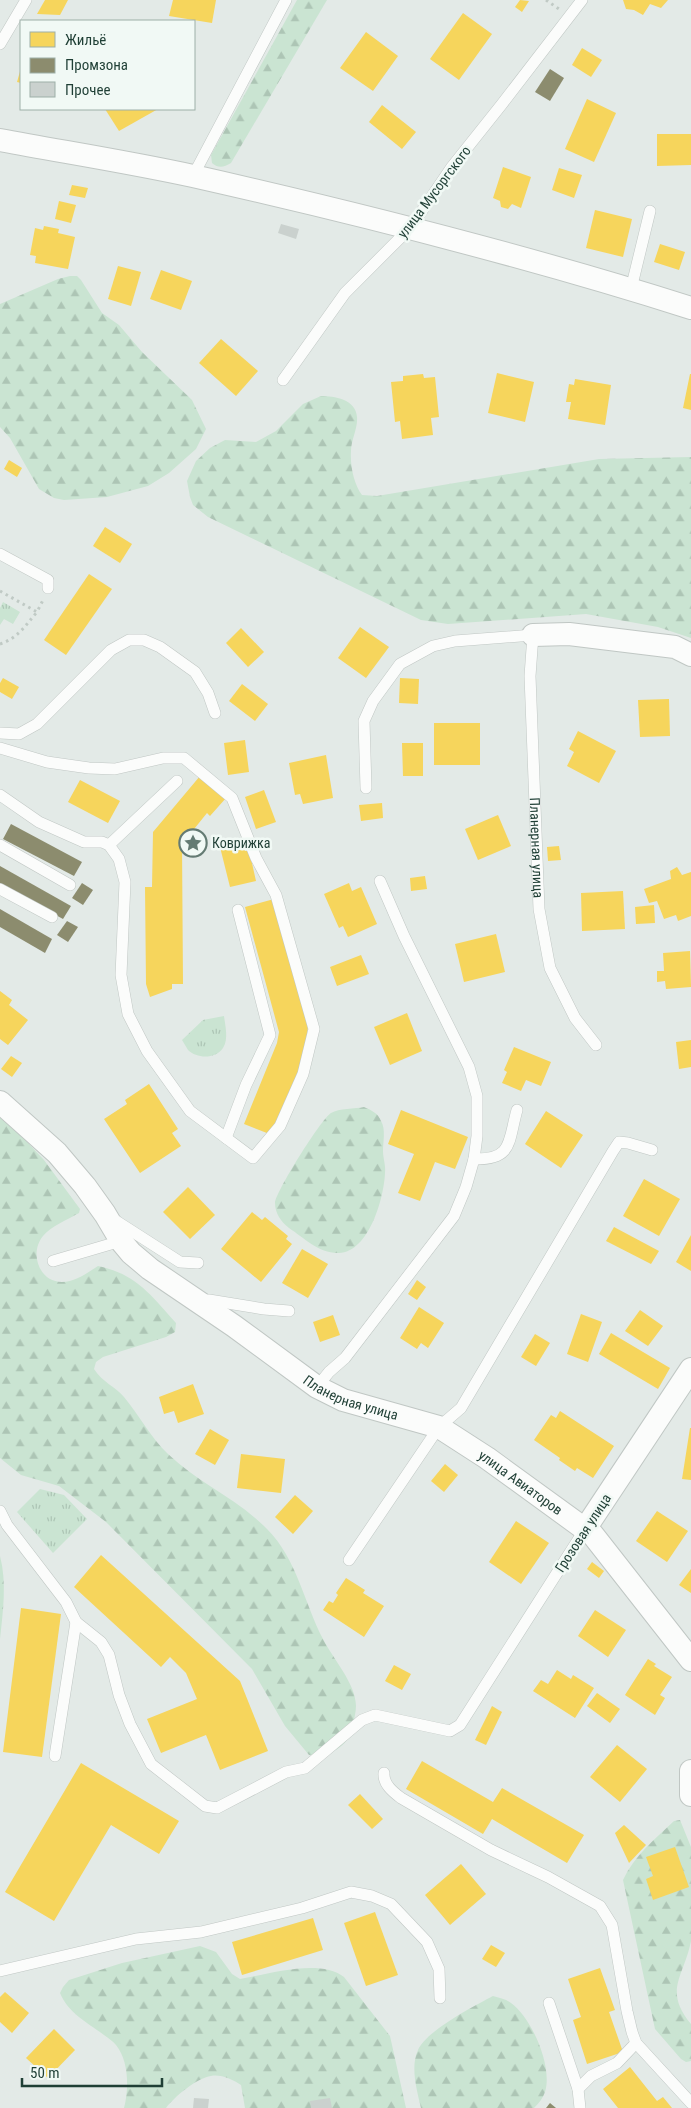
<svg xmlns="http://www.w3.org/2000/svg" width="691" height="2108" font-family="'Roboto Condensed',sans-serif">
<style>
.forest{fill:url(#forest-firs)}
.park{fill:url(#park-tufts)}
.homes{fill:#f6d55c}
.industry{fill:#8c8c6e}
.building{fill:#cad1ce}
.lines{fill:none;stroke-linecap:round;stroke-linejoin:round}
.lane-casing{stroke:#c0c7c4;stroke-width:12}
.street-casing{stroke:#c0c7c4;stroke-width:24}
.path{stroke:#c0cac5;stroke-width:3;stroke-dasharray:2.5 4;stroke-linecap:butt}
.lane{stroke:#fbfcfb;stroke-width:11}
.street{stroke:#fbfcfb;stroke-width:22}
.labels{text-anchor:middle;stroke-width:5;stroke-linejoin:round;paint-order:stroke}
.street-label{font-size:14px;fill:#1f3f35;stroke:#f1f9f5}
.poi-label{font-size:14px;fill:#1f3f35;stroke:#f1f9f5;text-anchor:start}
</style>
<defs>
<pattern id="forest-firs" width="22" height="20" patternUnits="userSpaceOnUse" patternTransform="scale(1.25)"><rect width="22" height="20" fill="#cae4d2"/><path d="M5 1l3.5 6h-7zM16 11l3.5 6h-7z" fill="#adc5b5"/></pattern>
<pattern id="park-tufts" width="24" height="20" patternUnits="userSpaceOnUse" patternTransform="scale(1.25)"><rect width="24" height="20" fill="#cae4d2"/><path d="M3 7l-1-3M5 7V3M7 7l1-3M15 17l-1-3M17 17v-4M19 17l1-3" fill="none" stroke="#adc5b5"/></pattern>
</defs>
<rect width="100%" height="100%" fill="#e3eae7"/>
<g class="forest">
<path d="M 297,0 L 327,0 L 231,163 C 224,167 219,169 212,163 L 211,155 Z"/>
<polygon points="70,276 77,276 81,280 102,313 119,325 142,352 192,400 206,429 196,449 169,473 148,486 107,497 64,500 54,498 39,489 10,438 0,427 0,304 58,279"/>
<path d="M 321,396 C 334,396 356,399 357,417 C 358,428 351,440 351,451 C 350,466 354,484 362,495 L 377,496 L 599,459 L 691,457 L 691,638 L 658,627 L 586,614 L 448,624 L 421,620 L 208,517 L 193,505 L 190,497 L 187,481 L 196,461 L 210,448 L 225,440 L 256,442 L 276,431 L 303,404 Z"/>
<path d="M 364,1107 C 371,1110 378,1113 381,1121 C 386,1129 383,1142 383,1151 C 383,1158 386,1166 385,1173 C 384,1198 369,1252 339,1253 C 320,1254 304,1238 289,1228 C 281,1222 275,1213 275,1203 C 275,1193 321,1119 331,1113 C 339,1108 355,1109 364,1107 Z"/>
<path d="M 0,1113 L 44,1160 L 80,1209 L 79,1213 C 67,1220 51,1226 43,1236 C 29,1253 39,1282 62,1282 C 75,1282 87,1273 98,1266 C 136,1274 151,1295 176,1323 L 175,1332 L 166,1337 L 103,1357 L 96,1362 L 94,1369 C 103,1383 115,1386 124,1397 C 139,1415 151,1438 168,1454 C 198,1483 238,1499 267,1529 C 297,1559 304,1603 323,1639 C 333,1659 356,1684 356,1706 C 356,1712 354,1719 353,1725 C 350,1746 329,1758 309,1755 L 285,1726 L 252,1669 L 106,1522 L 59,1486 L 21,1475 L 0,1458 Z"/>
<path d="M 0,1556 C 7,1582 3,1612 0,1639 Z"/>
<path d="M 680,1820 L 691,1847 L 691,1941 C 684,1977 663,1990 691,2024 L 691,2061 L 686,2062 L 681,2059 L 655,2029 L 623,1880 C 634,1856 655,1839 674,1821 Z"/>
<path d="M 200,1946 L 216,1952 L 232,1974 L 240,1979 C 269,1974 320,1958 344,1977 L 390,2036 L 406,2108 L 245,2108 L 241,2085 C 233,2080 221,2074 211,2076 C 197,2078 174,2097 166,2108 L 124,2108 C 129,2089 129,2061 116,2045 C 113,2041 108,2038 104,2035 C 88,2023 68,2013 60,1993 L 63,1987 L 69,1980 L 122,1963 Z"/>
<path d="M 493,1996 C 499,1998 506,1999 511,2003 C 532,2018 553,2067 545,2092 C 543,2098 539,2103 534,2108 L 421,2108 C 417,2091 410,2067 418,2050 C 426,2031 474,2006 493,1996 Z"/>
</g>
<g class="park">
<polygon points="3,602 20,612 13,624 4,619 0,625 0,608"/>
<path d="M 224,1016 C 225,1025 229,1039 223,1048 C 216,1059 197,1059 188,1050 C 186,1047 184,1043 182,1040 L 203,1020 Z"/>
<polygon points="40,1489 64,1495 87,1519 53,1553 17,1512"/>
</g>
<g class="homes">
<polygon points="45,0 68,0 60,15 37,14"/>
<polygon points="173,0 216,0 212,23 169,16"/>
<polygon points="520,0 529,1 522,12 515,7"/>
<polygon points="623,0 668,0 661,8 650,4 643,15 634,10 626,9"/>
<polygon points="463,13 492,34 459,80 430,59"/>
<polygon points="366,32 398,56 373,91 340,68"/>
<polygon points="582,48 602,60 591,77 572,65"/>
<polygon points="21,68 21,83 17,82"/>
<polygon points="587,99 616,113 594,162 565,149"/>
<polygon points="382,105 416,132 402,149 369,122"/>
<polygon points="105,109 158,109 119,131"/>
<polygon points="657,134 691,134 691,165 657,166"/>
<polygon points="503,167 531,177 521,208 512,204 508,209 501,207 500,201 493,198"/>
<polygon points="559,168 582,175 574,198 552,190"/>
<polygon points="72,185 88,188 85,198 69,195"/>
<polygon points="59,201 76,205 71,223 55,219"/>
<polygon points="595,210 632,219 623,257 586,248"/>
<polygon points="44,226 59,229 58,233 75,237 68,269 35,263 36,256 30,255 35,228 43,230"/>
<polygon points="660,244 685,252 679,270 654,262"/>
<polygon points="118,266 141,272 131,306 108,299"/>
<polygon points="161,270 192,281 181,310 150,299"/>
<polygon points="221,339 258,371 236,396 199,363"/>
<polygon points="497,373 534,382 525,422 488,413"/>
<polygon points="423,374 424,378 435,377 439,417 431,418 433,435 402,439 400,421 395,422 391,382 403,381 403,376"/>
<polygon points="690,374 691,374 691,410 683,408"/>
<polygon points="575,379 611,385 605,425 568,419 571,402 566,402 569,384 574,385"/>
<polygon points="9,460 22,468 17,477 4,469"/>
<polygon points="105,527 132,544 120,563 93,546"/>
<polygon points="89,574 112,589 66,655 44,640"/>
<polygon points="360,627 389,647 366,678 338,658"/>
<polygon points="241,628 264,652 248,667 226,643"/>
<polygon points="3,678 19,687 12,699 0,692 0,683"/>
<polygon points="400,678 419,679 418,704 399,703"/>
<polygon points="242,684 268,704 255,721 229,701"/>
<polygon points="669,699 670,736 640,737 638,700"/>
<rect x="434" y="723" width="46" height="42"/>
<polygon points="578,731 616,751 599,783 567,766 574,752 569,749"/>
<polygon points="245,740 249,772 228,775 224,743"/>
<polygon points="402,743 423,743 423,776 403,776"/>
<polygon points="326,755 333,798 303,804 300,794 295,795 289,763"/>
<polygon points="200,776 226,798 210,816 207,813 182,844 183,984 172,984 172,989 150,997 146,984 145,887 152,887 153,832"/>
<polygon points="80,780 120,801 108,823 68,802"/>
<polygon points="264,790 276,822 256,829 245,797"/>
<polygon points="382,803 383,818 361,821 359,805"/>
<polygon points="498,815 511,846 478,860 465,829"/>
<polygon points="243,842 245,851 249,850 256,881 230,887 220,847"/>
<polygon points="559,846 561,860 548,861 547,847"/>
<polygon points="677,867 682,875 691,872 691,916 678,921 676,915 664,919 657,901 649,903 644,889 671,879 670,871"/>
<polygon points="425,876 427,889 411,891 410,878"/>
<polygon points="349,883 352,891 361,887 377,924 348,937 343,926 339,928 324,894"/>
<polygon points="623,891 625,929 582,931 581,893"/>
<polygon points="274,899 308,1027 305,1055 272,1135 244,1124 277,1043 279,1032 245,907"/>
<polygon points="654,905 655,923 636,924 635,907"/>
<polygon points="496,934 505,972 464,982 455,944"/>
<polygon points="690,951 691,987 666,989 665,981 657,982 657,971 664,971 663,953"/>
<polygon points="361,955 369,974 337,986 330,967"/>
<polygon points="0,991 12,1000 9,1005 28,1020 8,1045 0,1039"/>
<polygon points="407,1013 422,1051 390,1065 374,1027"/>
<polygon points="691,1040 691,1067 679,1069 676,1042"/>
<polygon points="514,1047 551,1062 541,1086 526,1080 521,1091 502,1083 507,1072 504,1070"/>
<polygon points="11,1056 22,1063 12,1077 1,1069"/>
<polygon points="149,1084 178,1129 172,1133 181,1146 140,1173 104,1119 127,1104 125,1100"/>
<polygon points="401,1110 468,1137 455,1169 435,1162 420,1201 398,1193 414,1154 388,1144"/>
<polygon points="546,1111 583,1135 561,1168 525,1144"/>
<polygon points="644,1179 680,1199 659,1236 623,1216"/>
<polygon points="188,1187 215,1215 190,1239 163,1212"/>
<polygon points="252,1212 262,1220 265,1217 288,1236 286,1239 292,1244 261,1282 221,1249"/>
<polygon points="614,1227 659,1251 651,1264 606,1241"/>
<polygon points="691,1235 691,1271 676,1262"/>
<polygon points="302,1249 328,1264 308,1298 282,1283"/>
<polygon points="417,1280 426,1287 417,1300 408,1294"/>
<polygon points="419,1307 444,1323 428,1348 421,1343 417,1349 400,1338"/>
<polygon points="640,1310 663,1326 648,1346 625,1331"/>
<polygon points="581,1314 602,1322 588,1362 567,1354"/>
<polygon points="333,1315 340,1335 320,1342 313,1322"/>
<polygon points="611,1333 670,1368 658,1389 599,1354"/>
<polygon points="535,1334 550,1343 536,1366 521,1357"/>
<polygon points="193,1384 204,1414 178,1423 174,1411 164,1414 159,1397"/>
<polygon points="560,1411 614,1446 593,1478 577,1468 575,1471 559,1460 560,1458 534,1440 551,1415 556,1418"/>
<polygon points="690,1428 691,1428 691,1480 682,1479"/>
<polygon points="210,1429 229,1440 215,1465 195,1454"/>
<polygon points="241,1454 285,1459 281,1493 237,1488"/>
<polygon points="445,1464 458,1475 444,1492 431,1481"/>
<polygon points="295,1495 313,1511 293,1534 275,1517"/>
<polygon points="657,1511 688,1531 667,1562 636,1541"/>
<polygon points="516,1521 549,1543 521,1584 489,1562"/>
<polygon points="101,1555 240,1681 268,1751 220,1770 206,1735 161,1753 147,1719 197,1699 186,1673 170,1657 161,1667 74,1587"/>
<polygon points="592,1562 604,1571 599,1578 587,1569"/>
<polygon points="691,1569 691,1593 679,1585"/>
<polygon points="346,1578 365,1590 363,1593 384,1606 364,1637 323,1610 329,1601 333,1603 338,1595 336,1593"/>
<polygon points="21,1608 61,1614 42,1757 3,1752"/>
<polygon points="595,1610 626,1630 608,1657 578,1636"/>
<polygon points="648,1659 656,1664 654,1666 672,1677 660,1695 665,1698 655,1715 625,1695"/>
<polygon points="394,1665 411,1674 402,1690 385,1681"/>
<polygon points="557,1670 571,1679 573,1675 594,1688 575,1718 533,1691 541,1680 548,1684"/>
<polygon points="597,1693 620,1709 610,1723 587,1706"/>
<polygon points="492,1706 502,1712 486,1745 475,1740"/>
<polygon points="617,1745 647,1769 620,1802 590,1777"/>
<polygon points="422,1761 493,1802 502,1788 584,1835 567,1863 492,1819 483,1834 406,1789"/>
<polygon points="81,1763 179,1821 159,1854 111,1825 54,1921 5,1892"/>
<polygon points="360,1794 383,1819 372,1829 348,1805"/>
<polygon points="624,1825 646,1845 629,1863 615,1833"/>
<polygon points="675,1847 689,1887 653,1900 646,1879 653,1876 646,1857"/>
<polygon points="461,1864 486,1894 450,1925 425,1895"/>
<polygon points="375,1912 398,1975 366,1986 344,1923"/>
<polygon points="313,1918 323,1950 242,1975 232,1942"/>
<polygon points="491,1945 505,1953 496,1967 482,1959"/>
<polygon points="600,1968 615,2010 609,2012 623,2052 587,2064 573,2020 581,2017 568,1979"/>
<polygon points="5,1992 29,2013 12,2033 0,2022 0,1997"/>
<polygon points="54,2029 75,2050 48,2078 26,2058"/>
<polygon points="630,2067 657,2101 663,2097 672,2108 618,2108 603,2089"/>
</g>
<g class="industry">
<polygon points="550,69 564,78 550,101 535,92"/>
<polygon points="11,824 82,862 74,876 3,839"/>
<polygon points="0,866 71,906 63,919 0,884"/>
<polygon points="82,883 93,890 83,905 72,898"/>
<polygon points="0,909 52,939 45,953 0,927"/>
<polygon points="67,921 78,927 68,942 57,935"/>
<polygon points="550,2103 556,2108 546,2108"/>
</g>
<g class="building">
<polygon points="281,224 299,229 296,239 278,233"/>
<polygon points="194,2098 209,2099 208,2108 193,2108"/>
<polygon points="330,2098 332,2108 311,2108 310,2101"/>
</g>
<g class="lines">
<g class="lane-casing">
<g id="lane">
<polyline points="0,44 26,0"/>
<polyline points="193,176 286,0"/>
<polyline points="631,289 650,211"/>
<polyline points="283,380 345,293 411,227 451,168 502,104 582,0"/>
<polyline points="0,554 48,580 48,588"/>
<polyline points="0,733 19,734 37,724 111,650 129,640 144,640 160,647 195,672 208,693 215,713"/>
<polyline points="0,748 47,762 89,768 115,769 163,758 184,758 232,798 256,858 276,895 314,1029 303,1074 280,1126 253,1158 190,1111 147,1051 128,1014 121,975 125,882 119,859 109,845 102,842 84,842 39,822 0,795"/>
<path id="s1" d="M 366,788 L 364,721 L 373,701 L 400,664 L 433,646 L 455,641 L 533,635 L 530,676 L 539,909 L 550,968 L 575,1018 L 596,1045"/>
<polyline points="0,845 70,885"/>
<polyline points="109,845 177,781"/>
<polyline points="0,889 52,917"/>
<polyline points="226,1138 246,1085 270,1035 238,910"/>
<path d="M 474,1159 C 513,1160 508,1142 517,1110"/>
<polyline points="113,1219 180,1262 198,1263"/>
<polyline points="53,1261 121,1241"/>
<polyline points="202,1301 209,1300 264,1309 289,1311"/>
<polyline points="317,1387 329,1372 345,1358 454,1216 466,1187 474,1159 477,1136 477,1096 469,1067 404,936 380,881"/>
<polyline points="0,1511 7,1525 66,1602 76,1622 101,1642 109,1655 119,1695 130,1724 151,1764 205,1806 217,1808 286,1772 305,1768 362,1720 375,1715 450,1731 460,1725 585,1529"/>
<polyline points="349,1560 439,1427 461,1408 613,1151 619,1142 628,1143 652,1150"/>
<polyline points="55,1756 76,1622"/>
<path d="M 384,1773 C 383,1784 393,1792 401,1798 L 491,1850 L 548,1877 L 600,1906 L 612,1925 L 627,2011 L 632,2032 L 636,2043 L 691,2103"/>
<polyline points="0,1971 136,1939 201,1932 302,1908 351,1892 372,1896 391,1904 427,1942 439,1969 440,1998"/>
<polyline points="549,2003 578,2089 580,2108"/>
<polyline points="578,2089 591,2076 617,2063 636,2043"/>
</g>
</g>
<g class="street-casing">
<g id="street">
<path d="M 0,140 C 64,152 129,162 193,176 C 361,214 527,256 691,308"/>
<polyline points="533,635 569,634 675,647 691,655"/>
<path id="s2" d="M 0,1102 L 57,1153 L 85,1186 L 105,1214 L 121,1241 L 131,1253 L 150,1269 L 234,1326 L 317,1387 L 343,1400 L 439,1427 L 487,1458 L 593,1535 L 691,1660"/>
<polyline points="585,1529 691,1369"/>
<polyline points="691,1771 691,1795"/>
</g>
</g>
<g class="path">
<polyline points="546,0 559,9"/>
<polyline points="0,591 37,612 43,600"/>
<path d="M 0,644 C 18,638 25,626 37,612"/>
</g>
<use href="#lane" class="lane"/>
<use href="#street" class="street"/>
</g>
<defs>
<g id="sight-ring" transform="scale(1.4375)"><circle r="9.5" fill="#f1f9f5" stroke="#647b73" stroke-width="1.5"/><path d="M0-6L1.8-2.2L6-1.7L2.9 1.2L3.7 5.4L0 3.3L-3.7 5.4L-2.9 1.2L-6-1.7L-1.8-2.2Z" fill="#647b73"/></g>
</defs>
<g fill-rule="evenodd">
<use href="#sight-ring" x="193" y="843"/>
</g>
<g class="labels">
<g class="street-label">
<text transform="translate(434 192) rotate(-53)" y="5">улица Мусоргского</text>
<text dy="5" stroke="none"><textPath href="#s1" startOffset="486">Планерная улица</textPath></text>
<text dy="5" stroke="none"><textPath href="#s2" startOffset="466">Планерная улица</textPath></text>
<text dy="5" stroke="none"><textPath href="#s2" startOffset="658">улица Авиаторов</textPath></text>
<text transform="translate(583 1533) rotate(-57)" y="5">Грозовая улица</text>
</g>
<g class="poi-label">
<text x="212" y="848">Коврижка</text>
</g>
</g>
<rect x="20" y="20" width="175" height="90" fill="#f1f9f5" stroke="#9dafa8"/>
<rect x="30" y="32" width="25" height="15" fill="#f6d55c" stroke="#9dafa8"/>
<text x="65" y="45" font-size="15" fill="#1f3f35">Жильё</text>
<rect x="30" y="58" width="25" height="15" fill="#8c8c6e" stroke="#9dafa8"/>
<text x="65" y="70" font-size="15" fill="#1f3f35">Промзона</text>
<rect x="30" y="82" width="25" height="15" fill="#cad1ce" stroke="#9dafa8"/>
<text x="65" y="95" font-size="15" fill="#1f3f35">Прочее</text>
<path d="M22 2078v8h140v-8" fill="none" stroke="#1f3f35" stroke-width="2.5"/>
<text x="30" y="2078" font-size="15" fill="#1f3f35" stroke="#f1f9f5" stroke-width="4" paint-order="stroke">50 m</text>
</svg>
